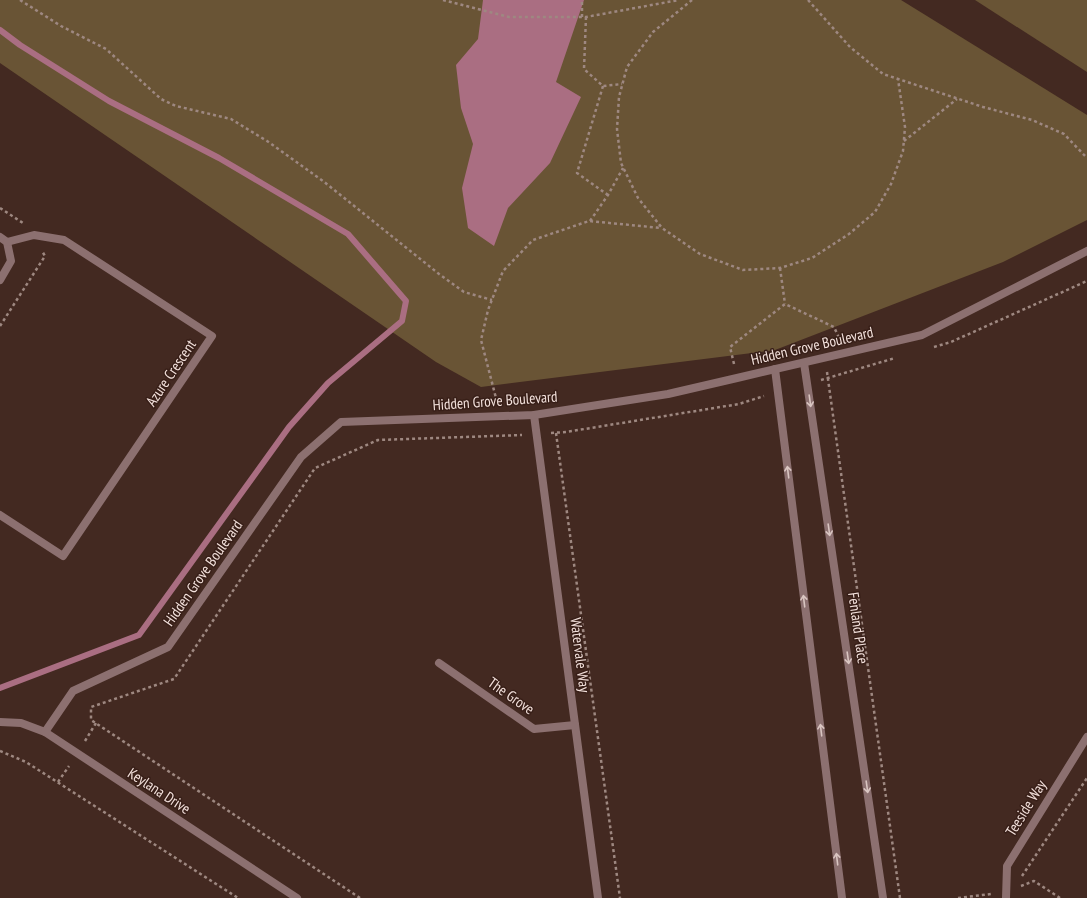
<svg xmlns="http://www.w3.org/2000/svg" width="1087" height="898" font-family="'PT Sans Narrow',sans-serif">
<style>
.green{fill:#695435}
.water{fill:#aa6e82}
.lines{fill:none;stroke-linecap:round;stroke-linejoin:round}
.stream{stroke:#aa6e82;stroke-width:6}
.path{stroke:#9e8881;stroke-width:2.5;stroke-dasharray:3 3;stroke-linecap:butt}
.minor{stroke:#8c7070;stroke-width:8}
.oneway{stroke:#d9c5c1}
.labels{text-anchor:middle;stroke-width:3;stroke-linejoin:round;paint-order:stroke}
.street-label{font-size:15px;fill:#f3e1dc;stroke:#381f18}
</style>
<rect width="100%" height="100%" fill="#432921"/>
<g class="green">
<polygon points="0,0 901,0 1087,115 1087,220 1003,262 775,350 481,387 436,362 0,63"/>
<polygon points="975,0 1087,0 1087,72"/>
</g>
<polygon class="water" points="483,0 584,0 556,82 581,97 550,163 508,208 494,246 468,228 462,188 473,144 461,108 456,65 478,39"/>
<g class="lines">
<polyline class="stream" points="0,30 20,45 109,101 219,158 348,234 406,301 402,321 328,383 289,427 139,635 0,688"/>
<g class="path">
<polyline points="20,0 61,26 106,49 161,99 176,106 231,119 267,141 323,181 439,274 464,292 492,300"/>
<polyline points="443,0 509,17 586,17 679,0"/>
<polyline points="692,0 653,32 627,67 619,97 617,129 621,163 638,198 662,228 700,254 743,270 780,268 812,258 849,234 875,212 891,184 903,151 905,127 898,79"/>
<polyline points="808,0 850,47 883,74 983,107 1032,120 1064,134 1087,158"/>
<polyline points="582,17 582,0"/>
<polyline points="586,17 584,69 603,86 622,84"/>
<polyline points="603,86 577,173 608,195"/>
<polyline points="904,141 957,99"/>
<polyline points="0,208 23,223"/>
<polyline points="590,221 608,195 623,168"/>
<polyline points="780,268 785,304"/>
<polyline points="0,326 45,256 42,251"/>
<polyline points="934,347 951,342 1087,281"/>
<polyline points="734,364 730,347 785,304 834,327 840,340"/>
<polyline points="827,372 900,898"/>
<polyline points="821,380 895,358"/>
<polyline points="497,402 481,340 488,310 503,271 533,240 589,221 661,228"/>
<polyline points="551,433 566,432 739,404 764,396"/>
<polyline points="556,433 620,898"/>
<polyline points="85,741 96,723"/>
<polyline points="0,751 26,762 238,898"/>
<polyline points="58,782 69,766"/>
<polyline points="1022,876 1087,778"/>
<polyline points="1021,886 1034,881 1060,898"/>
<polyline points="360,898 91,720 91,707 174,679 315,468 378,440 522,435"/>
<polyline points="958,898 991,894"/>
</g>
<g class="minor">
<polyline points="0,237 7,242 11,261 0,280"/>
<polyline points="804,363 883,898"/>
<polyline points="775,369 842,898"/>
<polyline points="534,415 598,898"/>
<polyline points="0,515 63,556 212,336 64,240 34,235 7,242"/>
<polyline points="439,663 534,729 575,725"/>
<polyline points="0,722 21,723 45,732 297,898"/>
<polyline points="45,732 73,691 168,647 301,457 341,422 534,415 668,394 737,378 922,335 1087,251"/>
<polyline points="1006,898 1007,866 1087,737"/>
</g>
</g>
<defs><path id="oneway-shaft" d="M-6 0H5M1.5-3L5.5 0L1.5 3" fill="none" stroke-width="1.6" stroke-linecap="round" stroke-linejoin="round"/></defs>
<g class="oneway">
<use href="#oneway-shaft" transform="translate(810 401) rotate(82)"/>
<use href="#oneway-shaft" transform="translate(788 472) rotate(-97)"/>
<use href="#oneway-shaft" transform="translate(829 530) rotate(82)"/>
<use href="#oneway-shaft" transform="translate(804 601) rotate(-97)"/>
<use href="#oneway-shaft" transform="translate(848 658) rotate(82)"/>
<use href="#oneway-shaft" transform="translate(821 730) rotate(-97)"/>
<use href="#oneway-shaft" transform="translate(867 787) rotate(82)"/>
<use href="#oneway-shaft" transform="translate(837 859) rotate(-97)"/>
</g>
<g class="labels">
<g class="street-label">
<text transform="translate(812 346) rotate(-13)" y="5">Hidden Grove Boulevard</text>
<text transform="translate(171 373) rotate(-56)" y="5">Azure Crescent</text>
<text transform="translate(495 401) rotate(-4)" y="5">Hidden Grove Boulevard</text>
<text transform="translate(203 573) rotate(-55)" y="5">Hidden Grove Boulevard</text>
<text transform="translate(858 628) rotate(82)" y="5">Fenland Place</text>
<text transform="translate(580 655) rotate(83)" y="5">Watervale Way</text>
<text transform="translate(511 696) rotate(35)" y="5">The Grove</text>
<text transform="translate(159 791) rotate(33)" y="5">Keylana Drive</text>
<text transform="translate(1026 808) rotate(-58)" y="5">Teeside Way</text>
</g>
</g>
</svg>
